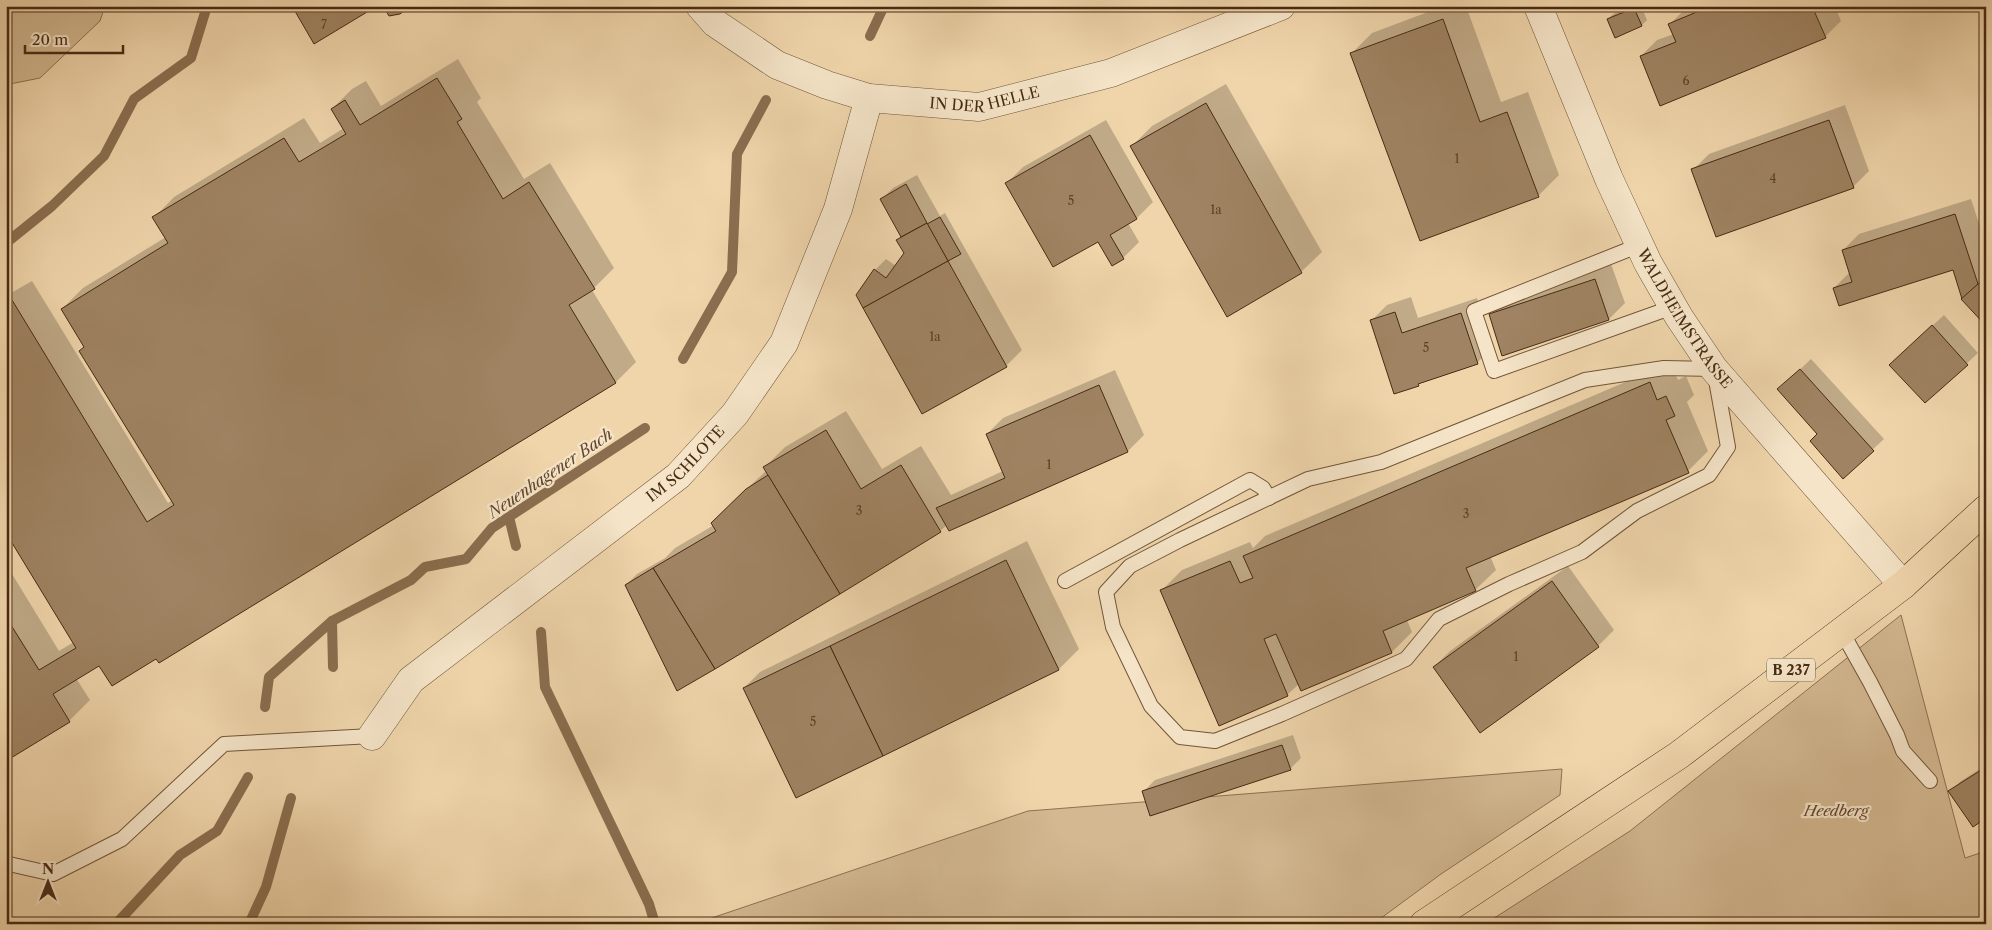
<svg xmlns="http://www.w3.org/2000/svg" width="1992" height="930" font-family="'Libre Caslon Text',serif">
<style>
.green{fill:#d3b891;stroke:#8d7252}
.shadow{fill:#0003}
.lines{fill:none;stroke-linecap:round;stroke-linejoin:round}
.stream{stroke:#8a6e4f;stroke-width:10}
.building{fill:#9f8362;stroke:#472b13}
.lane-casing{stroke:#715639;stroke-width:16}
.street-casing{stroke:#715639;stroke-width:29}
.primary-casing{stroke:#472b13;stroke-width:29}
.lane{stroke:#f5e4c8;stroke-width:14}
.street{stroke:#f5e4c8;stroke-width:28}
.primary{stroke:#f0d5ab;stroke-width:28}
.labels{text-anchor:middle;stroke-width:4.5;stroke-linejoin:round;paint-order:stroke}
.number-label{font-size:12px;fill:#5d4127}
.shield{fill:#f5e4c8;stroke:#7b6249;stroke-width:1}
.shield-label{font-size:14px;font-weight:bold;fill:#472b13}
.street-label{font-size:15px;fill:#472b13;stroke:#f5e4c8}
.park-label{font-size:15px;font-style:italic;fill:#63472c;stroke:#f5e4c8}
.water-label{font-size:16px;font-style:italic;fill:#63472c;stroke:#f5e4c8}
</style>
<rect width="100%" height="100%" fill="#f0d5ab"/>
<filter id="stains"><feTurbulence type="fractalNoise" baseFrequency=".004" numOctaves="4"/><feColorMatrix values="0 0 0 0 .2 0 0 0 0 .09 0 0 0 0 .02 0 0 0 .5 -.17"/></filter>
<radialGradient id="worn" r=".72"><stop offset=".6" stop-color="#630" stop-opacity="0"/><stop offset="1" stop-color="#630" stop-opacity=".3"/></radialGradient>
<g class="green">
<polygon points="6,6 105,6 100,21 40,78 10,84 6,87"/>
<polygon points="1901,615 1965,858 1986,851 1986,924 1485,924 1630,831"/>
<polygon points="1562,769 1560,795 1441,874 1373,924 694,924 1028,811"/>
</g>
<g class="shadow">
<polygon points="1444,6 1466,6 1501,102 1528,92 1559,175 1538,196 1352,53 1372,33"/>
<polygon points="1632,6 1641,6 1647,20 1642,25 1608,19 1613,14"/>
<polygon points="1690,6 1835,6 1841,21 1825,37 1641,56 1657,40 1674,34 1670,24 1686,8"/>
<polygon points="458,59 481,98 477,102 524,179 550,163 614,268 592,290 636,362 616,382 159,661 157,657 100,664 76,678 90,700 69,721 6,759 6,564 59,651 74,642 6,531 6,285 11,293 32,281 168,503 172,500 62,309 83,288 166,237 154,218 174,197 304,118 320,143 344,128 332,109 352,89 366,81 381,106"/>
<polygon points="1226,84 1322,252 1301,272 1132,146 1152,126"/>
<polygon points="1845,105 1869,171 1853,187 1693,170 1709,154"/>
<polygon points="1106,120 1153,202 1137,218 1128,223 1139,242 1123,258 1112,264 1098,240 1007,183 1023,167"/>
<polygon points="917,175 940,216 945,213 1022,350 1006,366 923,412 857,295 875,270 886,259 896,266 906,253 898,240 902,236 882,199 893,188"/>
<polygon points="1971,199 1986,245 1986,324 1954,269 1834,288 1850,272 1843,250 1859,234"/>
<polygon points="1611,264 1625,303 1609,319 1490,315 1506,299"/>
<polygon points="1411,297 1418,318 1477,298 1493,347 1477,363 1422,381 1418,385 1371,321 1387,305"/>
<polygon points="1944,315 1978,353 1925,402 1902,354"/>
<polygon points="1811,359 1884,439 1843,477 1790,379"/>
<polygon points="1670,363 1678,380 1686,376 1694,395 1687,402 1708,451 1688,471 1490,556 1496,570 1475,590 1407,620 1412,632 1392,652 1302,689 1299,684 1287,695 1162,590 1182,570 1250,542 1253,548 1265,536"/>
<polygon points="1115,370 1144,435 1128,451 949,530 947,525 940,531 626,585 637,574 665,558 675,548 714,525 733,502 767,470 765,467 785,447 846,411 882,469 921,446 951,495 1003,471 987,434 1003,418"/>
<polygon points="1027,541 1079,649 1059,669 744,688 760,672"/>
<polygon points="1568,566 1614,630 1598,646 1434,667 1450,651"/>
<polygon points="1293,735 1301,758 1290,769 1144,791 1155,780"/>
<polygon points="1986,765 1986,817 1950,791 1961,781"/>
</g>
<g class="lines">
<g class="stream">
<polyline points="870,36 884,6"/>
<polyline points="6,243 52,206 104,156 134,99 191,58 207,6"/>
<polyline points="683,359 732,272 737,154 766,100"/>
<polyline points="509,517 516,546"/>
<polyline points="541,632 545,687 649,904 655,924"/>
<polyline points="333,667 332,621 411,580 425,567 466,559 492,528 645,428"/>
<polyline points="265,707 269,677 332,621"/>
<polyline points="116,924 180,855 217,831 248,777"/>
<polyline points="249,924 266,887 291,798"/>
</g>
</g>
<g class="building">
<polygon points="292,6 377,6 314,44"/>
<polygon points="383,6 410,6 400,14 389,16"/>
<polygon points="1711,6 1812,6 1826,38 1660,106 1640,56 1676,42 1668,24"/>
<polygon points="1634,8 1642,26 1615,38 1607,19"/>
<polygon points="1443,19 1480,122 1507,112 1539,197 1420,241 1350,53"/>
<polygon points="437,78 462,119 457,122 503,199 529,182 595,289 569,305 616,383 159,663 156,659 112,686 99,666 53,694 70,722 6,761 6,617 39,670 76,648 6,533 6,304 12,300 147,522 174,505 79,351 84,347 61,309 168,243 152,217 284,138 299,162 346,134 331,109 345,100 360,125"/>
<polygon points="1206,103 1302,273 1227,317 1130,146"/>
<polygon points="1829,120 1854,188 1716,237 1691,169"/>
<polygon points="1090,135 1137,219 1110,235 1124,259 1112,266 1098,242 1053,267 1005,183"/>
<polygon points="906,184 927,223 901,237 880,199"/>
<polygon points="1955,214 1978,284 1962,299 1953,270 1839,306 1833,288 1852,282 1842,250"/>
<polygon points="940,217 961,254 948,261 927,224"/>
<polygon points="927,223 948,261 863,308 856,295 874,269 886,278 904,253 896,240"/>
<polygon points="948,261 1007,367 922,414 863,308"/>
<polygon points="1986,277 1986,326 1961,299"/>
<polygon points="1595,279 1609,320 1502,356 1489,314"/>
<polygon points="1395,312 1402,333 1461,313 1478,364 1418,384 1419,386 1394,394 1370,320"/>
<polygon points="1932,325 1968,365 1925,403 1889,365"/>
<polygon points="1800,369 1874,451 1843,479 1810,441 1817,434 1777,389"/>
<polygon points="1650,382 1657,400 1666,396 1675,416 1666,420 1689,473 1466,568 1476,591 1383,631 1392,653 1301,691 1276,634 1264,639 1288,696 1219,726 1160,590 1230,561 1240,583 1253,578 1243,556"/>
<polygon points="1099,385 1128,452 949,531 936,508 1005,478 986,434"/>
<polygon points="826,430 861,489 901,465 941,532 840,594 763,467"/>
<polygon points="768,475 840,594 715,669 653,568 716,531 711,523 746,489"/>
<polygon points="1006,560 1059,670 883,756 830,646"/>
<polygon points="653,568 715,669 677,691 625,585"/>
<polygon points="1552,581 1599,647 1480,733 1433,667"/>
<polygon points="830,646 883,756 796,798 743,688"/>
<polygon points="1282,745 1291,770 1150,816 1142,791"/>
<polygon points="1986,767 1986,818 1973,827 1948,791"/>
</g>
<g class="lines">
<g class="lane-casing">
<g id="lane">
<polyline points="1640,245 1474,311 1494,371 1673,307"/>
<polygon points="1664,368 1714,369 1728,447 1709,475 1637,511 1582,552 1509,584 1439,619 1406,659 1282,714 1215,741 1180,737 1151,706 1113,627 1106,592 1130,566 1180,540 1308,479 1381,462 1585,380"/>
<polyline points="1065,581 1250,480 1263,488 1269,498"/>
<polyline points="1842,632 1870,682 1897,735 1903,751 1930,781"/>
<polyline points="6,861 9,864 53,874 122,839 224,744 372,736"/>
</g>
</g>
<g class="street-casing">
<g id="street">
<path id="s1" d="M 700,6 L 715,23 L 777,65 L 827,85 L 869,98 L 979,107 L 1111,73 L 1281,6"/>
<path id="s2" d="M 1538,6 L 1609,179 L 1648,263 L 1679,317 L 1714,369 L 1903,585"/>
<path id="s3" d="M 372,736 L 411,680 L 678,476 L 735,414 L 784,343 L 838,209 L 869,98"/>
</g>
</g>
<g class="primary-casing">
<polyline id="primary" points="1424,924 1679,755 1903,585 1986,509"/>
</g>
<use href="#lane" class="lane"/>
<use href="#street" class="street"/>
<use href="#primary" class="primary"/>
</g>
<g class="labels">
<g class="number-label">
<text x="324" y="29">7</text>
<text x="1686" y="85">6</text>
<text x="1457" y="163">1</text>
<text x="1773" y="183">4</text>
<text x="1071" y="205">5</text>
<text x="1216" y="214">1a</text>
<text x="935" y="341">1a</text>
<text x="1426" y="352">5</text>
<text x="1049" y="469">1</text>
<text x="859" y="515">3</text>
<text x="1466" y="518">3</text>
<text x="1516" y="661">1</text>
<text x="813" y="726">5</text>
</g>
<rect class="shield" x="1767" y="658.5" width="48" height="23" rx="4"/>
<g class="shield-label">
<text x="1791" y="675">B 237</text>
</g>
<g class="street-label">
<text dy="5" stroke="none"><textPath href="#s1" startOffset="312">IN DER HELLE</textPath></text>
<text dy="5" stroke="none"><textPath href="#s2" startOffset="346">WALDHEIMSTRASSE</textPath></text>
<text dy="5" stroke="none"><textPath href="#s3" startOffset="418">IM SCHLOTE</textPath></text>
</g>
<g class="park-label">
<text x="1836" y="816">Heedberg</text>
</g>
<g class="water-label">
<text transform="translate(550 473) rotate(-34)" y="6">Neuenhagener Bach</text>
</g>
</g>
<rect width="1992" height="930" fill="none" stroke="#f0d5ab" stroke-width="25"/>
<rect x="8" y="8" width="1977" height="915" fill="none" stroke="#472b13" stroke-width="2.5"/>
<rect x="12" y="12" width="1967" height="905" fill="none" stroke="#472b13"/>
<g transform="translate(48 882)" stroke="#f5e4c8" stroke-width="4" paint-order="stroke">
<path d="M0-4L9 19L0 12L-9 19Z" fill="#472b13"/>
<text y="-8" font-size="14" font-weight="bold" text-anchor="middle" fill="#472b13">N</text>
</g>
<path d="M25 45v8h98v-8" fill="none" stroke="#472b13" stroke-width="2.5"/>
<text x="32" y="45" font-size="15" fill="#472b13" stroke="#f5e4c8" stroke-width="4" paint-order="stroke">20 m</text>
<rect width="100%" height="100%" filter="url(#stains)"/>
<rect width="100%" height="100%" fill="url(#worn)"/>
</svg>
